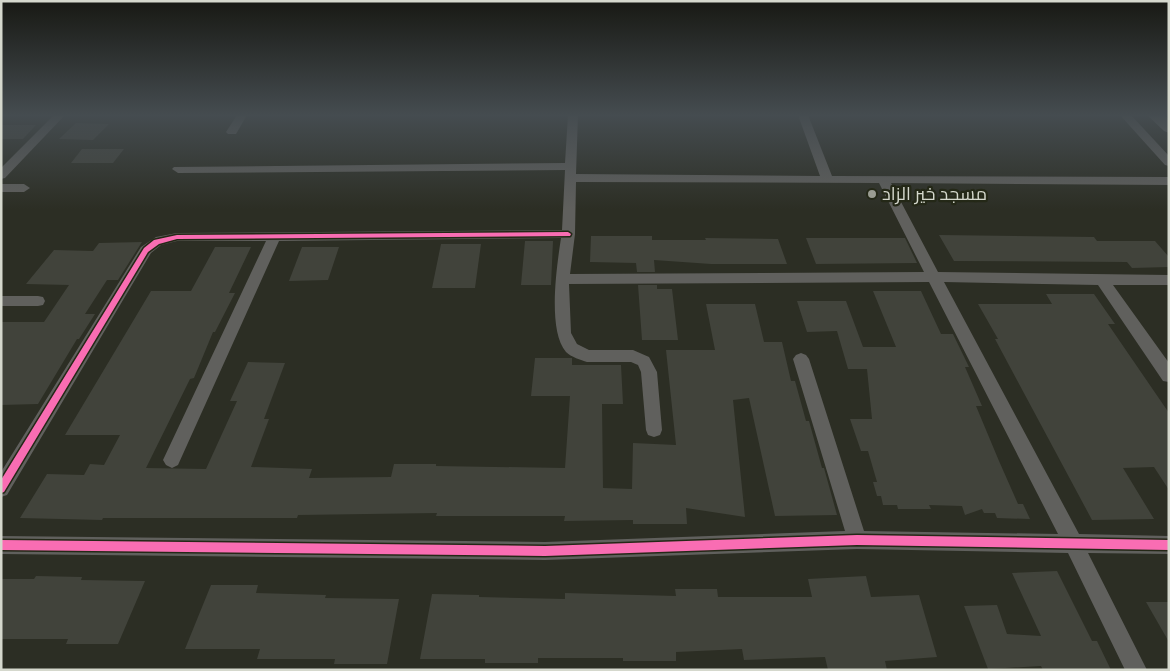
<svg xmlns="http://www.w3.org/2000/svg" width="1170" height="671" font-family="Cabin,Cairo,sans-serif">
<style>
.building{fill:#41433b}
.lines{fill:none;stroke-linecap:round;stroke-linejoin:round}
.street{fill:#60605d;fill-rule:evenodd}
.secondary{fill:#6a6b67;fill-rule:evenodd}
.cycleway-casing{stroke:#242817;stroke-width:3}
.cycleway{fill:#f96db3;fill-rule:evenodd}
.poi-dot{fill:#9a9c92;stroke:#242817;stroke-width:2}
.labels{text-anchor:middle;stroke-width:4.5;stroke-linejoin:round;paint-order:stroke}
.poi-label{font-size:18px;fill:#d5d8cd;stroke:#242817;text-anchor:start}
</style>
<rect width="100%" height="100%" fill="#2c2e24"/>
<g class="building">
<polygon points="76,123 109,124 93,140 59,139"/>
<polygon points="1,125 36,125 23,139 1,139"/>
<polygon points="82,149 124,149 113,163 71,163"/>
<polygon points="939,235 1094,237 1097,241 1155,241 1169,257 1169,267 1132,268 1127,262 954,261"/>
<polygon points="591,236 652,236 652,240 706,240 705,238 778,239 787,264 711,264 654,260 655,272 637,272 636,263 590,262"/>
<polygon points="806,238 905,238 917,263 816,264"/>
<polygon points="525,241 553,241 551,285 521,285"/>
<polygon points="142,242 118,280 107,280 85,314 95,314 79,339 77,339 38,404 1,405 1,322 44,322 69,285 26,284 54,250 93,251 99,243"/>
<polygon points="441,244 481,244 475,288 432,288"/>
<polygon points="215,247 251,247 229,293 235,293 215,332 213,332 194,378 190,379 146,468 206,469 237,401 230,401 248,362 285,363 264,419 269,419 251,467 312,469 309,478 391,477 394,464 436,464 436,466 565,468 570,396 531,396 535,358 572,358 572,365 621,365 623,404 602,404 603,488 632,489 633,443 676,445 666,350 715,350 706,304 755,304 764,342 782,342 791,381 795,381 806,421 809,421 822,468 824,468 837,515 775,516 749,398 733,400 745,517 686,508 687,524 633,524 633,520 564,521 565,516 436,516 437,513 298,515 297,518 103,518 102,520 20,518 47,474 84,475 90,464 104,465 120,435 65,435 151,291 191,291"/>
<polygon points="302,247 339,247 328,280 289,281"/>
<polygon points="638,285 657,285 657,289 672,289 678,340 642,340"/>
<polygon points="873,291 921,291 941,334 953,334 969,367 965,367 982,406 976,406 999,461 1018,504 1023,504 1030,519 997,518 995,513 984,513 982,509 965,515 962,506 929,505 931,509 898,509 897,505 883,505 881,496 877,496 873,482 877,482 868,451 861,451 850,419 872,419 867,369 848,369 837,331 807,332 797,301 846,301 863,347 896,347"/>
<polygon points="1046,294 1094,294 1115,324 1108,324 1169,413 1169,490 1154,467 1123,468 1154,519 1092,520 995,339 998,339 978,304 1052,304"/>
<polygon points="1057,571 1092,641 1097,641 1111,670 1043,670 1041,666 988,669 964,606 997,605 1007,634 1041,636 1012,573"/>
<polygon points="36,576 82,577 81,580 145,581 118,644 66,644 68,639 1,639 1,579 34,579"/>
<polygon points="866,576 871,597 919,595 937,657 885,661 887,670 828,670 825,657 744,660 742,649 676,652 676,661 623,661 623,658 538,658 538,663 485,663 485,659 420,659 432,594 479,595 479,597 565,599 565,593 676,596 675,589 717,589 718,597 812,597 808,579"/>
<polygon points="211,585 258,585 256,593 326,595 325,598 399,599 387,664 334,664 335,659 257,659 260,649 185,649"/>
<polygon points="1146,602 1169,602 1169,642"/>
</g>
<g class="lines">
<g class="street">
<polygon points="54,115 65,115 5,178 1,179 1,168"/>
<polygon points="237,115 247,115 236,134 228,134 226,132"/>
<path d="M 568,115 L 578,115 L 576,174 L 820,176 L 798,115 L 808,115 L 832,176 L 1169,177 L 1169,185 L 891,183 L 938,272 L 1169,275 L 1169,285 L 1113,285 L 1169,363 L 1169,382 L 1163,381 L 1098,285 L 944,282 L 1079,534 L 1169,536 L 1169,554 L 1088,553 L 1147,670 L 1125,670 L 1068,553 L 857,549 L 545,560 L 1,554 L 1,536 L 545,542 L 845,531 L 793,359 L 796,355 L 801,353 L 806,355 L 809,359 L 864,531 L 1058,534 L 929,282 L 569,284 L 571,333 L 577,344 L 589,350 L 633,350 L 649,357 L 657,372 L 662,430 L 660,435 L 654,437 L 648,435 L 646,430 L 641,372 L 638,365 L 631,362 L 587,362 C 581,360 571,357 566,352 C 547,330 557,265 561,238 L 279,241 L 178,465 L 172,468 L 166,465 L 163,460 L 266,241 L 177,241 L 161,245 L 151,253 L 7,495 L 1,497 L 1,472 L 141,247 L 156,237 L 177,233 L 562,230 L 565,170 L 178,173 L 172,169 L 174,167 L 565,163 ZM 576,182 L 879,183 L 924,272 L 570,274 L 575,234 Z"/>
<polygon points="1120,115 1131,115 1169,156 1169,166 1165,165"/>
<polygon points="1,184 24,184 30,188 24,192 1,192"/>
<polygon points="1,296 38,296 43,297 45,301 43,305 38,306 1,306"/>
</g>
<polygon class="secondary" points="1147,115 1164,115 1169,119 1169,133 1164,131"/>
<g class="cycleway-casing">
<g id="cycleway">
<polygon points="568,232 571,234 570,236 177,239 159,244 148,252 4,492 1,493 1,480 144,248 154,240 177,235"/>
<polygon points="857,535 1169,540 1169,550 857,545 545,556 1,550 1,540 545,546"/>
</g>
</g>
<use href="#cycleway" class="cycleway"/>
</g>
<linearGradient id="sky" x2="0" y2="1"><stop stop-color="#181914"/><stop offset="0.55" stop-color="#454c50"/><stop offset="1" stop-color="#454c50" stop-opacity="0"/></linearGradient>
<rect width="1170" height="209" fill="url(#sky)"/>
<circle class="poi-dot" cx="872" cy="194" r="5"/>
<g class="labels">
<g class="poi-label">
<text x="882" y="200">مسجد خير الزاد</text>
</g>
</g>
<rect width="1170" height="671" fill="none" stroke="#d5d8cd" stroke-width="5"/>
</svg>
